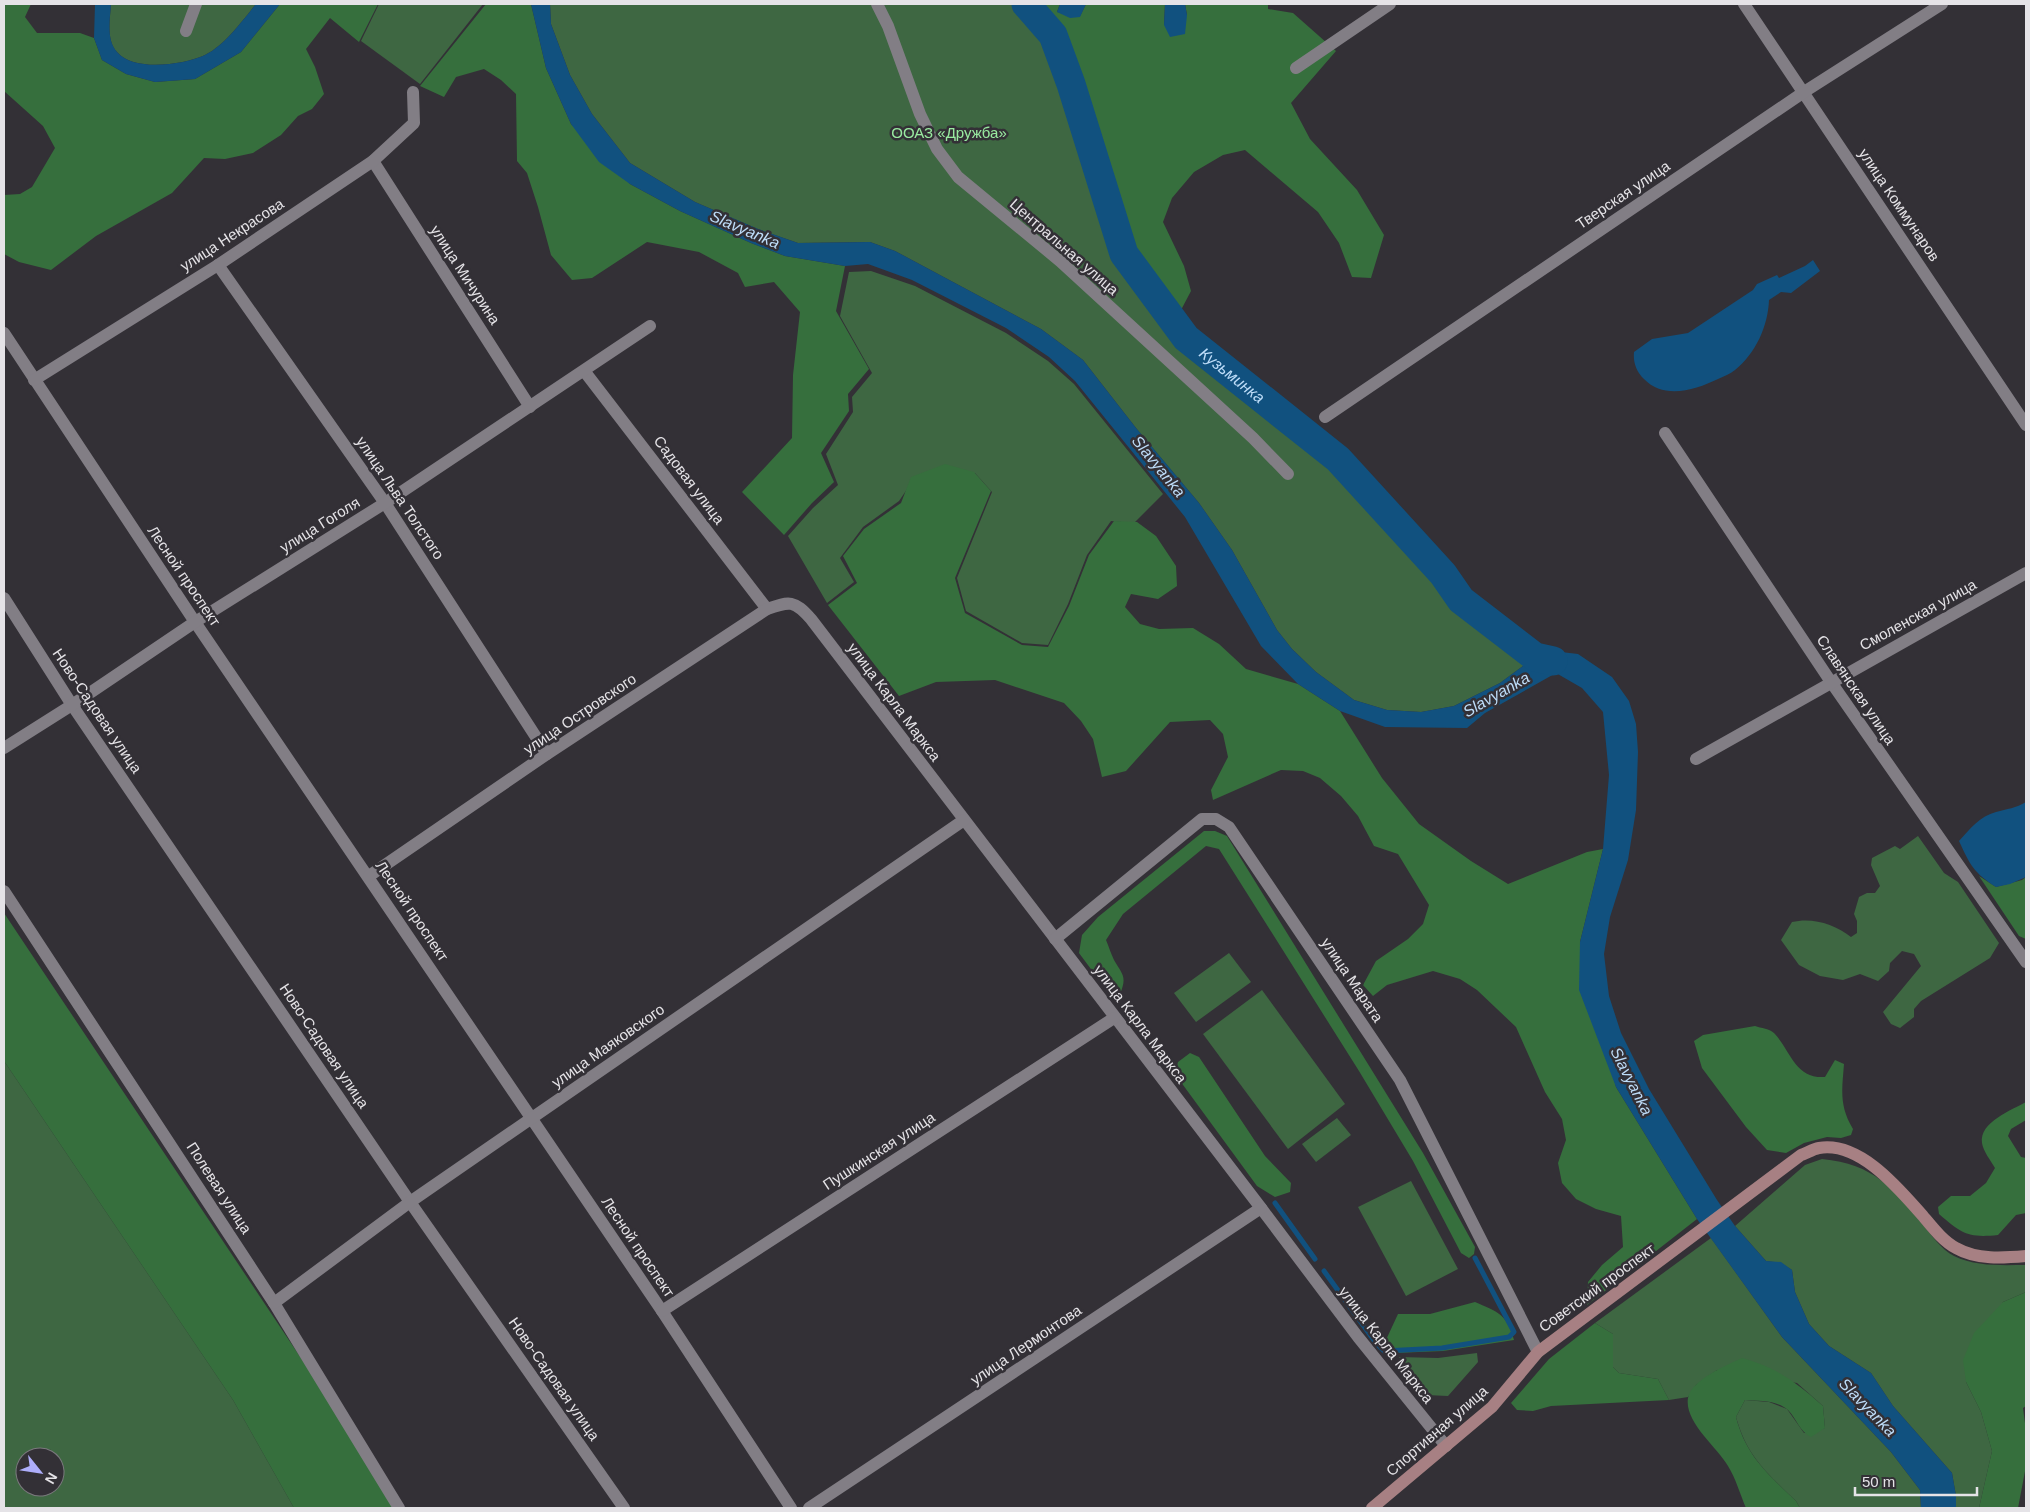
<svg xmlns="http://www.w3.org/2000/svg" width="2030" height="1512" font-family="Arial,sans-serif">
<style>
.green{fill:#3e6742;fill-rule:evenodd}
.forest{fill:#366f3d}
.water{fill:#11517f}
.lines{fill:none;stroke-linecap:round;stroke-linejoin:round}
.stream{stroke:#11517f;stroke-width:5}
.river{stroke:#11517f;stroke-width:29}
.street{stroke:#827e85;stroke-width:12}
.secondary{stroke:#a78083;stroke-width:12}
.labels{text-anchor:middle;stroke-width:5;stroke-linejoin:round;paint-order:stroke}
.park-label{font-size:15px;fill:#99eaa0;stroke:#333036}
.street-label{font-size:15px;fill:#e5e3e7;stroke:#333036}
.water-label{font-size:16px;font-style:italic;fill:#bddcf8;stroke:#333036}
</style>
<rect width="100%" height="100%" fill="#333036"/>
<g class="green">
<path d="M 111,4 L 256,4 C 243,20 224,46 205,55 C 183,65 134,72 117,52 C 106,40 110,19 111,4 Z"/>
<polygon points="379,4 483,4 420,84 361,41"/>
<polygon points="550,4 1026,4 1053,35 1071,84 1124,254 1186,338 1338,459 1443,574 1461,600 1535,657 1500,683 1454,706 1421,712 1387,710 1354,700 1316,672 1292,649 1277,630 1232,550 1199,503 1136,428 1083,360 1041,329 895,251 870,242 798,243 758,229 695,202 630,163 592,114 570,75 551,24"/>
<polygon points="871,271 915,286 1006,333 1048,361 1074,384 1163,494 1134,523 1111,521 1087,555 1068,604 1048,645 1022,643 966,611 957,578 992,492 975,473 914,479 899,501 863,527 840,558 854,582 827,603 788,536 813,508 838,485 826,454 853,412 852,397 872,373 840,316 849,272"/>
<path d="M 1918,836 L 1944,873 L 1958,882 L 1999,943 L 1990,958 L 1921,1001 L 1914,1009 L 1914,1017 L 1900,1028 L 1891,1024 L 1883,1012 L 1921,966 L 1914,954 L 1902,951 L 1890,963 L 1889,971 L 1878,981 L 1860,974 L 1843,980 L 1820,976 L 1799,965 L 1781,940 L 1792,922 C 1812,917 1835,924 1851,937 L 1857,933 L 1857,921 L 1854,914 L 1859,897 L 1867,893 L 1875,893 L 1880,886 L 1871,865 L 1872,858 L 1895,846 L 1900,849 Z"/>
<polygon points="1229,953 1251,982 1196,1022 1174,993"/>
<polygon points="1262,990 1345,1104 1288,1149 1203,1034"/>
<path d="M 4,1061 L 233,1400 L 294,1508 L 4,1508 ZM 25,1457 L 55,1457 L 55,1487 L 25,1487 Z"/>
<polygon points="1337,1118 1351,1135 1316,1162 1302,1144"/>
<path d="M 1822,1159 C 1874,1164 1893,1188 1924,1226 C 1933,1237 1941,1249 1954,1256 C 1976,1267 2003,1265 2026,1265 L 2026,1292 L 2003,1302 L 1966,1382 L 1981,1412 L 1992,1451 L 1979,1508 L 1956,1508 L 1956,1496 L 1952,1473 L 1893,1406 L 1871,1373 L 1829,1346 L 1809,1324 L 1795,1292 L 1792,1270 L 1781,1263 L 1766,1261 L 1735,1226 L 1805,1165 Z"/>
<polygon points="1411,1181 1458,1269 1406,1296 1358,1207"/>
<path d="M 1711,1238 L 1782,1337 L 1891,1452 L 1920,1490 L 1921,1508 L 1800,1508 L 1796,1501 C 1768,1474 1747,1457 1736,1417 L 1745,1400 L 1769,1402 L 1787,1409 L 1804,1433 L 1825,1428 L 1823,1406 L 1797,1383 L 1717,1370 L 1696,1385 L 1688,1397 L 1669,1400 L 1658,1379 L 1619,1373 L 1613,1367 L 1613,1334 L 1595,1323 Z"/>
<polygon points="1477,1353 1478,1362 1448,1396 1426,1395 1399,1357 1438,1358"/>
</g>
<g class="forest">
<polygon points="4,4 31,4 25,17 37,33 80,33 94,38 102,60 126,74 155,82 195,79 241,52 280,4 378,4 359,42 330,18 306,49 315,67 324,94 312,109 298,116 281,135 253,153 225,159 204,158 172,193 96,236 51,270 19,262 4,254 4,195 20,194 32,187 55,148 43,126 4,91"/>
<polygon points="486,4 531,4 546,68 571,124 630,184 680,211 751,243 785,256 845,266 836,311 869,369 848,394 849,411 821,453 834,482 812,503 784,535 742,492 792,438 793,375 800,312 774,282 745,287 738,273 699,252 647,242 592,278 572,280 551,255 538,207 527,173 517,161 516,94 501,80 484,69 456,77 444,97 420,86"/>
<polygon points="1026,4 1060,4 1057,12 1080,16 1086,4 1165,4 1164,25 1187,15 1185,4 1268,4 1268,9 1293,13 1336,51 1291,103 1310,139 1357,190 1384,235 1371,278 1352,277 1339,243 1318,212 1245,150 1223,155 1194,172 1172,198 1163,222 1184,266 1191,291 1181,310 1165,309 1124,254 1071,84 1054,35"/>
<polygon points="945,464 974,472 991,491 955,578 965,613 1022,645 1048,647 1069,606 1089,555 1114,521 1137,522 1156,536 1176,566 1177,586 1158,599 1131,594 1125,607 1140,624 1159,629 1193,628 1219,644 1246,669 1298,684 1340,711 1382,778 1419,824 1471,861 1508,884 1587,852 1603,849 1580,942 1616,1087 1697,1219 1587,1305 1588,1282 1602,1265 1623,1247 1621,1216 1596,1209 1576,1199 1562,1183 1558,1163 1566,1140 1562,1119 1545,1092 1516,1027 1477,990 1460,979 1433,971 1387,985 1373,996 1363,985 1376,961 1408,939 1423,924 1429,905 1398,854 1374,846 1358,816 1341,796 1320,778 1303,771 1281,770 1213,800 1211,790 1228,757 1223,734 1210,720 1170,722 1126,771 1102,777 1093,739 1081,721 1064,703 995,680 936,682 899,696 828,605 857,583 843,556 864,529 901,503 911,477"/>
<path d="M 1204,831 L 1215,831 L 1227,836 L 1423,1153 L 1475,1247 L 1474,1254 L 1469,1258 L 1461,1253 L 1413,1161 L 1359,1071 L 1219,849 L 1206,846 L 1123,914 L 1106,940 C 1109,947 1111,954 1114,960 C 1123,975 1127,977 1120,994 L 1111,996 L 1079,953 L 1082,935 L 1098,917 Z"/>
<polygon points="1979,876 1996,887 2022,880 2026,877 2026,939 2019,936"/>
<polygon points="4,913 401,1508 294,1508 233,1400 4,1061"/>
<path d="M 1755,1026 C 1761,1028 1770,1029 1774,1033 C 1791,1051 1795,1079 1825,1077 L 1835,1060 L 1844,1064 C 1842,1090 1839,1106 1853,1129 L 1851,1135 L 1841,1138 L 1827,1137 L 1804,1143 L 1786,1153 L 1767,1150 L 1746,1127 L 1702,1068 L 1694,1041 L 1703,1035 Z"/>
<polygon points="1190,1053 1199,1057 1265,1156 1291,1183 1290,1192 1275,1197 1257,1186 1175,1074 1178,1062"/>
<path d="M 2026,1102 L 2026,1120 L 2011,1129 L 2008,1136 L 2021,1157 L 2026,1158 L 2026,1213 L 2016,1215 L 1998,1235 C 1968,1238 1962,1234 1939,1214 L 1938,1207 L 1951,1196 L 1970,1196 L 1986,1183 L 1995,1168 C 1991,1161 1983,1151 1982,1143 C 1979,1122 2012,1110 2026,1102 Z"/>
<polygon points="2026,1292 2026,1406 2023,1408 2026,1431 2026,1466 2018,1508 1979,1508 1992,1451 1981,1412 1966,1382 1963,1360 1974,1333 2003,1302"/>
<path d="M 1475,1302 C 1498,1312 1507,1314 1514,1340 L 1443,1351 L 1395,1353 L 1385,1342 L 1398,1314 L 1430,1314 Z"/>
<polygon points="1595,1323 1613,1334 1613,1367 1619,1373 1658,1379 1669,1400 1551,1406 1533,1411 1517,1410 1511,1403 1549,1359"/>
<path d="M 1742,1358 C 1776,1367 1797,1383 1823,1406 L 1825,1428 L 1811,1437 C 1799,1431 1797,1419 1788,1410 C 1777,1400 1759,1401 1745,1400 L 1736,1417 C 1746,1456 1768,1474 1796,1501 L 1800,1508 L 1746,1508 C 1740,1494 1736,1479 1728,1466 C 1717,1447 1684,1422 1688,1398 C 1691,1380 1727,1365 1742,1358 Z"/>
</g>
<g class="water">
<path d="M 95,4 L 111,4 C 110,19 106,40 117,52 C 134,72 183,65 205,55 C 224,46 243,20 256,4 L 280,4 L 241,52 L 195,79 L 155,82 L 126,74 L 102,60 L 94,38 Z"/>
<polygon points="531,4 550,4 551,24 570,75 592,114 630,163 695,202 758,229 798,243 870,242 895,251 1041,329 1083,360 1136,428 1199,503 1232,550 1277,630 1292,649 1316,672 1354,700 1387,710 1421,712 1454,706 1500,683 1535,657 1561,652 1578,654 1612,677 1629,701 1636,724 1638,752 1636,810 1628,860 1610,917 1604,954 1609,996 1621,1033 1649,1089 1717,1200 1735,1226 1766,1261 1781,1262 1792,1270 1795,1292 1809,1324 1829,1346 1871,1373 1893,1406 1952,1473 1956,1496 1956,1508 1921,1508 1920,1490 1891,1452 1782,1337 1697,1219 1616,1087 1579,990 1580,942 1603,849 1609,775 1603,712 1582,688 1556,673 1485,713 1467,728 1385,727 1340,711 1298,684 1261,646 1185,517 1075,381 1049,357 1006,328 912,280 868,264 845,266 785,256 751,243 680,211 630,184 599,162 571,124 546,68"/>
<polygon points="1060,4 1086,4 1080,17 1070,18 1057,12"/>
<polygon points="1165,4 1185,4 1187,15 1185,34 1170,37 1164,25"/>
<path d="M 1813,260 L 1820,271 L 1791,293 L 1781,292 L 1769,300 C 1768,326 1756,353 1735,370 C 1730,374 1724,376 1718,379 C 1695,390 1664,400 1644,379 C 1636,371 1633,362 1634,352 L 1652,339 L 1688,333 L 1753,290 L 1757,284 L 1777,275 L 1779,278 L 1805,266 Z"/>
<path d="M 2026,802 L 2026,877 L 2010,884 L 1996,887 C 1974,873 1970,865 1959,841 C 1970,829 1980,816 1996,812 C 2007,809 2016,808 2026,802 Z"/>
</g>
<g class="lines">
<g class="stream">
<polyline points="1275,1203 1315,1259"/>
<polyline points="1324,1271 1376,1343 1384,1351 1442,1348 1509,1337 1514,1332 1475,1258"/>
</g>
<path class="river" id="s1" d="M 1026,4 L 1053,35 L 1071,84 L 1124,254 L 1186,338 L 1338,459 L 1443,574 L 1461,600 L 1535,657 L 1553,661"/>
<g class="street">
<polyline points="877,4 888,26 920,114 937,149 958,177 1060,261 1253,438 1288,474"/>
<polyline points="1744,4 2026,425"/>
<polyline points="186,31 196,4"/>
<polyline points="1296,68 1390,4"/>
<polyline points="373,161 530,407"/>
<polyline points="218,265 385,503 547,754"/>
<polyline points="4,333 195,622 662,1311 791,1508"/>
<polyline points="585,372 767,609"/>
<polyline points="34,380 218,265 373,161 414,123 413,92"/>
<polyline points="1325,417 1804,92 1942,4"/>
<polyline points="1665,433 1831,682 2026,962"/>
<polyline points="4,598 72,705 410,1202 624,1508"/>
<polyline points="4,748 72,705 195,622 385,503 650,326"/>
<polyline points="1696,759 2026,573"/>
<path d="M 369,876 L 547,754 L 767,609 C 790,601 794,600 811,619 L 1261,1208 L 1358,1337 L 1446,1446"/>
<polyline points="4,891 274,1303 399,1508"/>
<polyline points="1055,939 1202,819 1216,819 1229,827 1400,1080 1538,1352"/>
<polyline points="274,1303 410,1202 964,820"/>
<polyline points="662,1311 1114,1018"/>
<polyline points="809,1508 1261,1208"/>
</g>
<path class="secondary" d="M 1372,1508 L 1492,1407 L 1538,1352 L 1801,1155 C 1807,1153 1813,1149 1819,1148 C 1860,1141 1899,1189 1923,1216 C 1933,1228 1943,1241 1956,1248 C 1977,1260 2003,1258 2026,1256"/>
</g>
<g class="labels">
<g class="park-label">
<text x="949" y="138">ООАЗ «Дружба»</text>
</g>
<g class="street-label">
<text transform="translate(1623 195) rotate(-34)" y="5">Тверская улица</text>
<text transform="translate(1899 205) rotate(56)" y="5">улица Коммунаров</text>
<text transform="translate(232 235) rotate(-33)" y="5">улица Некрасова</text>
<text transform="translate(1064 247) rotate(41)" y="5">Центральная улица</text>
<text transform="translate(465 275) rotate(57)" y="5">улица Мичурина</text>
<text transform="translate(689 480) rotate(53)" y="5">Садовая улица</text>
<text transform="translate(400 498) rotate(56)" y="5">улица Льва Толстого</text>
<text transform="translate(320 525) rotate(-32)" y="5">улица Гоголя</text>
<text transform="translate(184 576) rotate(56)" y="5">Лесной проспект</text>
<text transform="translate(1918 615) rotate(-29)" y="5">Смоленская улица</text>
<text transform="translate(1856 690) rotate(56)" y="5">Славянская улица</text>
<text transform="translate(894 702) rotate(53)" y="5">улица Карла Маркса</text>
<text transform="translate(97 711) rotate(56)" y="5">Ново-Садовая улица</text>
<text transform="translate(580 714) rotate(-34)" y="5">улица Островского</text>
<text transform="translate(412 911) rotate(56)" y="5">Лесной проспект</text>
<text transform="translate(1352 980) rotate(56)" y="5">улица Марата</text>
<text transform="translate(1140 1024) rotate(53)" y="5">улица Карла Маркса</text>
<text transform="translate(324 1046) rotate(56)" y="5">Ново-Садовая улица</text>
<text transform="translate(608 1046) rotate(-35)" y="5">улица Маяковского</text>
<text transform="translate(879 1151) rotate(-33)" y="5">Пушкинская улица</text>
<text transform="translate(219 1188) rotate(57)" y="5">Полевая улица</text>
<text transform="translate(638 1247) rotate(56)" y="5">Лесной проспект</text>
<text transform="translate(1597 1288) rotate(-36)" y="5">Советский проспект</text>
<text transform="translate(1026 1345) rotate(-34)" y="5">улица Лермонтова</text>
<text transform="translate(1386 1345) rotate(52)" y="5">улица Карла Маркса</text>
<text transform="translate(554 1379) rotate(55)" y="5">Ново-Садовая улица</text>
<text transform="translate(1437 1431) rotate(-41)" y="5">Спортивная улица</text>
</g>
<g class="water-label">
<text transform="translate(745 229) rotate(23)" y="6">Slavyanka</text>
<text dy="6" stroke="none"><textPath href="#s1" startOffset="435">Кузьминка</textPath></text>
<text transform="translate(1159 466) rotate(51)" y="6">Slavyanka</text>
<text transform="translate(1496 694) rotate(-30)" y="6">Slavyanka</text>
<text transform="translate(1632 1081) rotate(63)" y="6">Slavyanka</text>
<text transform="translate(1868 1407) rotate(46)" y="6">Slavyanka</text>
</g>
</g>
<rect width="2030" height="1512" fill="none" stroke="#e5e3e7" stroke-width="10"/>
<g transform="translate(40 1472) rotate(120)"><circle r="24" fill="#333036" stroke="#7a787d"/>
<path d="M0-4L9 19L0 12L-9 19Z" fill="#aeaefb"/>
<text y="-8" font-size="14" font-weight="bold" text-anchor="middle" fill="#e5e3e7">N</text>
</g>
<path d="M1855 1487v8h122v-8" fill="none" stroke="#e5e3e7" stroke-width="2.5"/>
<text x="1862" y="1487" font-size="15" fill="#e5e3e7" stroke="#333036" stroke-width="4" paint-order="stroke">50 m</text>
</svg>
